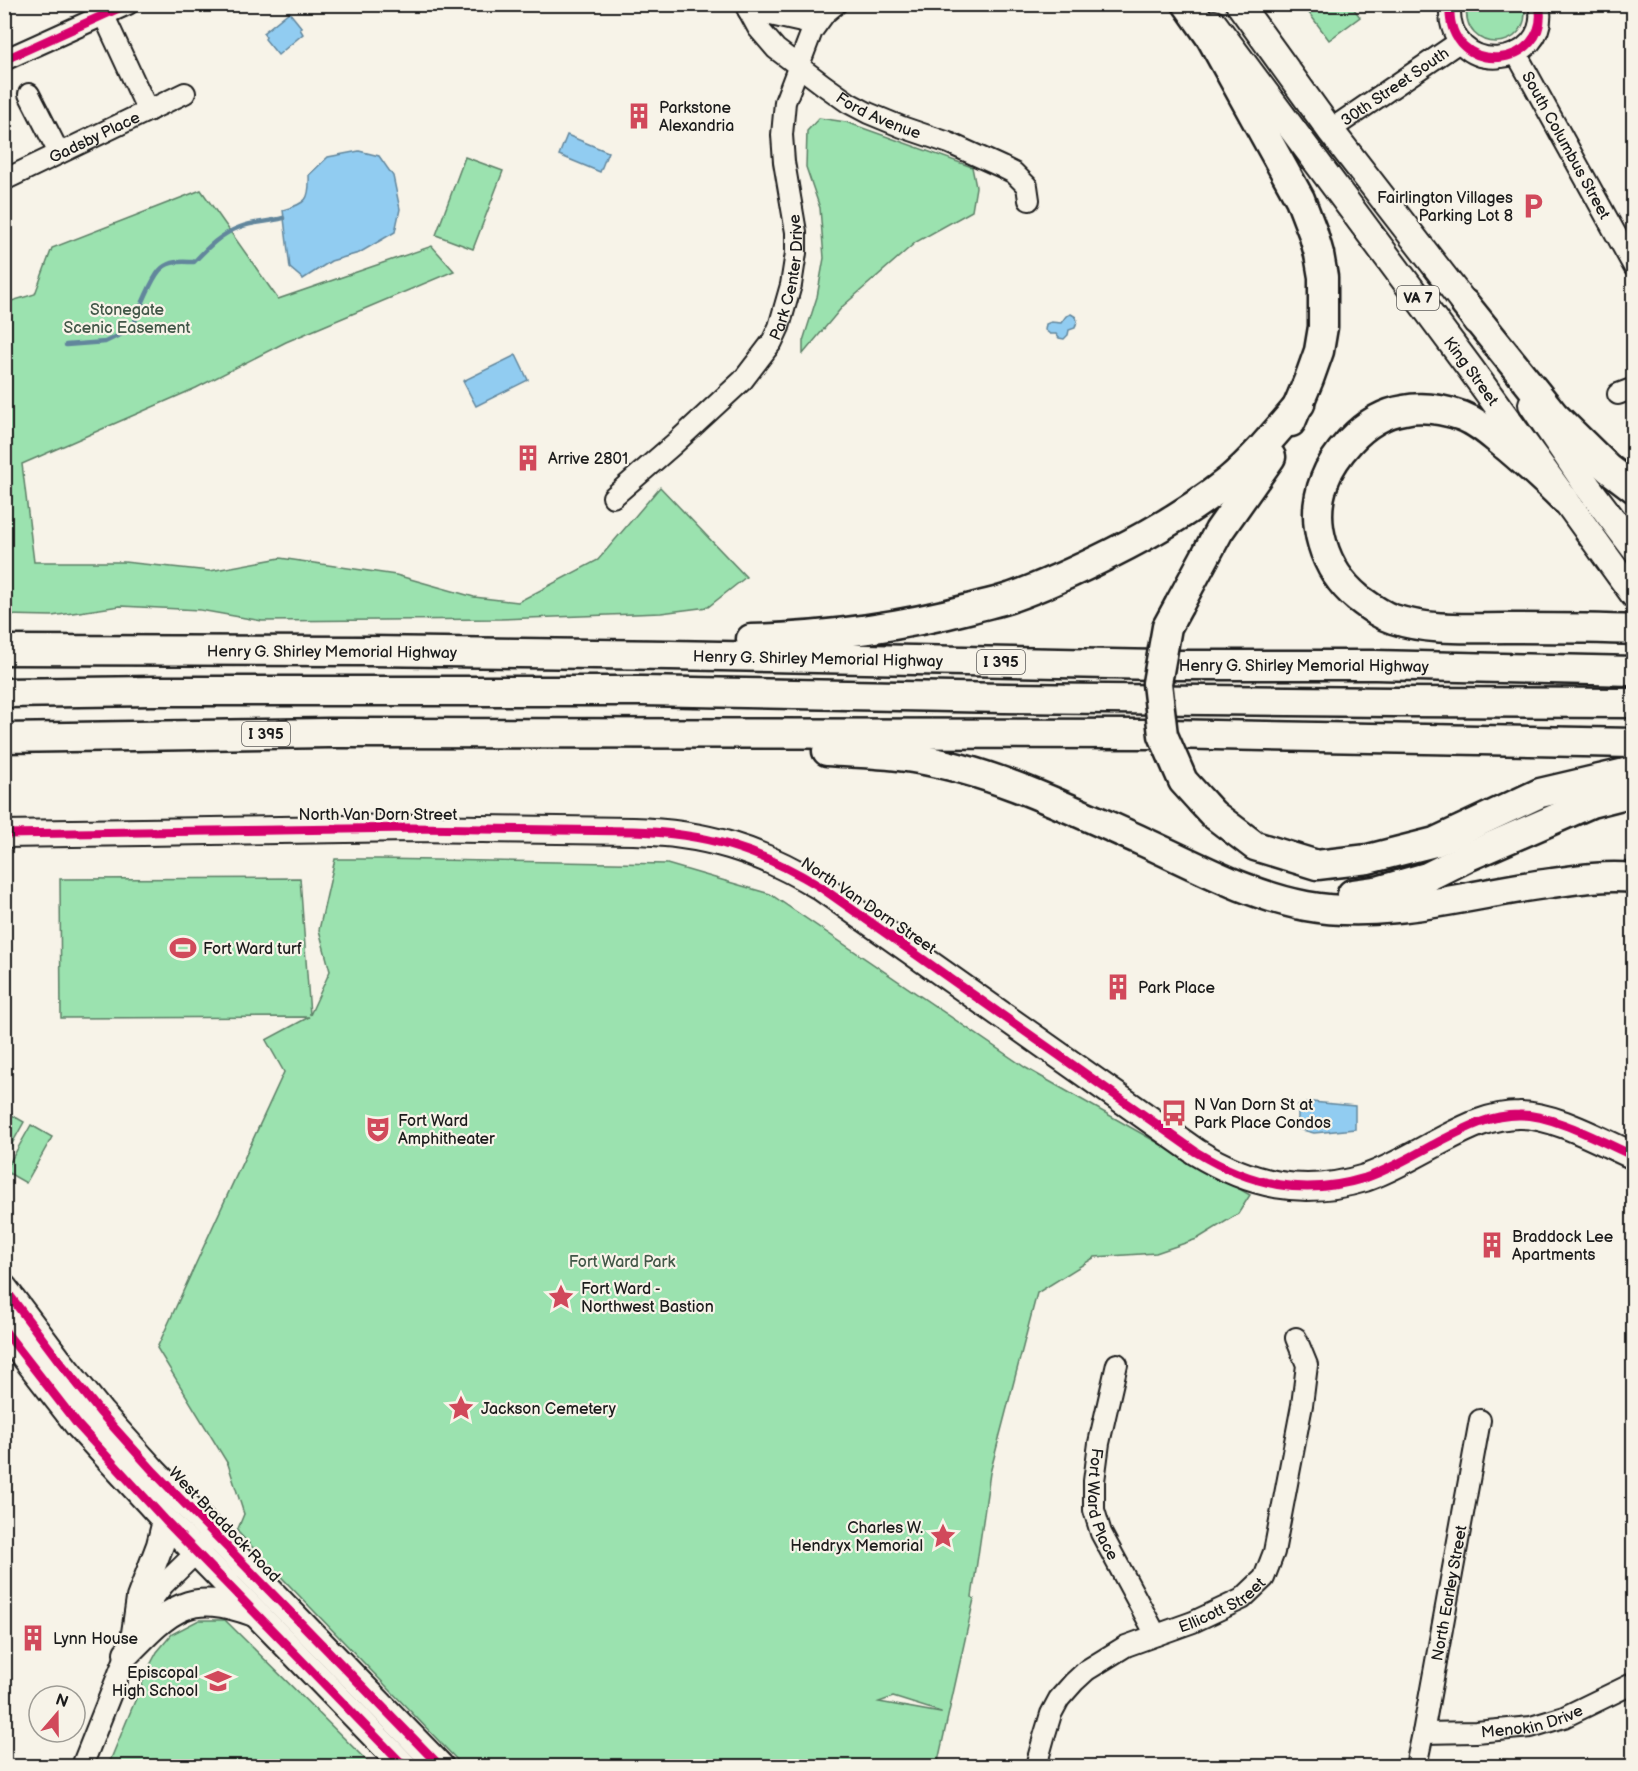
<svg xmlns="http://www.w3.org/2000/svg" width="1638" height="1771" font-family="'Balsamiq Sans',sans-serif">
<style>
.green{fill:#9be2af;stroke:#5c7f66;stroke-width:1.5;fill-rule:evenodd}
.water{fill:#91ccf1;stroke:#62869c;stroke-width:1.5}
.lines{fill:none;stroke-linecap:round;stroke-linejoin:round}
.stream{stroke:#62869c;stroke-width:4.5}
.minor-casing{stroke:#1c1c1c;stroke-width:24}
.major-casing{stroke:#1c1c1c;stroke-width:30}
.highway-casing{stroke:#1c1c1c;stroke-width:33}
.minor{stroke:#f7f3e8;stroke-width:20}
.major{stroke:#f7f3e8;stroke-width:26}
.highway{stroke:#f7f3e8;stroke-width:28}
.highway-bridge-casing{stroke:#1c1c1c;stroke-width:33;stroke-linecap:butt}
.highway-bridge{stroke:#f7f3e8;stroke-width:28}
.cycleway-casing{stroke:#f7f3e8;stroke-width:13}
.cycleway{stroke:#d6006c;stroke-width:9}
.labels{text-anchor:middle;stroke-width:4.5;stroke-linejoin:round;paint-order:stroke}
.shield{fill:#f7f3e8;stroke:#5e5c59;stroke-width:1.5}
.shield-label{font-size:15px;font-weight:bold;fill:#1c1c1c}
.street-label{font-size:16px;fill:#1c1c1c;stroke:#f7f3e8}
.poi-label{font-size:16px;fill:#1c1c1c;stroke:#f7f3e8;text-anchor:start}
.park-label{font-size:16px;fill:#425748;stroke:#f7f3e8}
</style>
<rect width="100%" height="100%" fill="#f7f3e8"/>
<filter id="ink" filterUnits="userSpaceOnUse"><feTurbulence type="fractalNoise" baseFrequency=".0167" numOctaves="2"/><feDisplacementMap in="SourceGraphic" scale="12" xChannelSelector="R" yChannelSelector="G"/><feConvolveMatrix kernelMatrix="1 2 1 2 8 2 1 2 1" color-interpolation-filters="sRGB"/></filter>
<g filter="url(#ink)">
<g class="green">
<path d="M 1524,4 C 1534,53 1460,56 1467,5 Z"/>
<polygon points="1303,5 1351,5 1360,17 1329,40"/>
<polygon points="819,118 846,122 972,167 976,187 972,211 916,242 843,306 803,354 803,341 817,297 824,258 820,208 806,167 807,131"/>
<polygon points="465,157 503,171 473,249 436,235"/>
<polygon points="201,190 278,299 432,246 454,271 286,342 196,388 22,464 34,562 124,562 210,571 280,558 396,575 474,597 518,602 598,560 660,487 746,577 708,607 661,613 501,619 262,621 200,610 120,606 52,616 5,615 5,303 35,294 52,248"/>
<path d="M 335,859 L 379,859 L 667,864 L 770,894 L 1026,1068 L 1250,1195 L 1238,1214 L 1197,1239 L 1156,1253 L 1095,1257 L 1037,1293 L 990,1473 L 972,1597 L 974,1599 L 937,1766 L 463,1766 L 237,1531 L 244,1514 L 228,1464 L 157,1348 L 284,1072 L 266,1040 L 309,1017 L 61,1018 L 60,879 L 300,878 L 310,1015 L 330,971 L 319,930 ZM 893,1697 L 941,1712 L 941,1713 L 879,1702 Z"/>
<polygon points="5,1111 24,1122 5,1156"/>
<polygon points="31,1125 52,1137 26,1183 5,1171"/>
<polygon points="199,1620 225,1620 372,1766 108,1766 149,1667 157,1652 172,1634"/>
</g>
<g class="water">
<polygon points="289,12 302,28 300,29 303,34 278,55 265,39 266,37 263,33"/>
<polygon points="567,135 608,152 600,172 559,155"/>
<path d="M 359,151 L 379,156 L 393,176 L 400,209 L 395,232 L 359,253 L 331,261 L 303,279 L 290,268 L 283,210 C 307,203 310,200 309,175 L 328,157 Z"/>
<polygon points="1071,314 1076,317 1077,321 1075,328 1069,330 1068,335 1064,339 1059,338 1056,334 1050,334 1045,330 1046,324 1051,322 1061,323 1066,316"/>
<polygon points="516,355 528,380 476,406 463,381"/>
<polygon points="1312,1102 1355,1106 1355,1129 1314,1133 1298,1129 1298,1105"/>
</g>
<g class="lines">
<path class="stream" d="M 66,345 L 105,342 L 132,329 C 137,316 152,276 162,268 C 172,260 183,262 194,262 C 208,247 221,234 240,227 C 253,222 269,222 283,218"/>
<g class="minor-casing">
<g id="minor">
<polyline points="100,4 104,16 148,111"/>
<path id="s1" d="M 745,4 L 758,28 L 776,49 L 825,86 L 849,103 L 868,113 L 902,127 L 949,143 L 1002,167 L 1014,173 L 1027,186 L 1029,200"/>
<path d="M 1450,4 C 1445,82 1553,69 1539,4"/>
<polyline points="748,10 802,22 818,21"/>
<path id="s2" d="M 1516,53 L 1634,267"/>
<polyline points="4,60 128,4"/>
<polyline points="29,94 59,153"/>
<path id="s3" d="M 1330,130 L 1459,42"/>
<path id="s4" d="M 4,180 L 185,93"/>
<polyline points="1618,394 1634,388"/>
<path id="s5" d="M 613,497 L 674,444 L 743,380 L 772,342 L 779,327 L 791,285 L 796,253 L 796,232 L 784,162 L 782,135 L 785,102 L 812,31 L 825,13 L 836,4"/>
<path id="s6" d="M 1117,1364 L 1099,1443 L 1094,1481 L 1094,1510 L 1101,1533 L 1156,1635"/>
<path id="s7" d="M 1423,1733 L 1476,1732 L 1531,1727 L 1564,1717 L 1634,1683"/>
<polyline points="82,1766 135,1633 147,1606 164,1584 205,1544"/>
<path id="s8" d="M 1036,1766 L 1044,1737 L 1051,1714 L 1059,1699 L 1074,1682 L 1087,1670 L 1126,1646 L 1193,1622 L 1242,1599 L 1264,1578 L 1274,1552 L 1302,1405 L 1307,1365 L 1296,1338"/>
<path id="s9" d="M 1416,1766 L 1423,1733 L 1480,1420"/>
</g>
</g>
<g class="major-casing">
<g id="major">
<polyline points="1239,4 1330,130 1465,304 1476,321"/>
<path id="s10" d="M 1214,24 L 1470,368 L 1634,595"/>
<polyline points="1532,404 1588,487 1634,548"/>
<path d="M 4,834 L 411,828 L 633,831 C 705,833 758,849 819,886 L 1196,1152 C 1250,1185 1303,1197 1365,1178 C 1389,1170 1412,1156 1435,1144 C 1462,1130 1487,1115 1519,1115 C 1553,1114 1602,1142 1634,1156"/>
<polyline points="4,1288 59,1361 100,1412 154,1472 440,1766"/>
<polyline points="4,1330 78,1425 166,1521 404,1766"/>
<polyline points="135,1633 140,1598 160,1545 166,1521"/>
<path d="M 127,1653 C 171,1608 189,1589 254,1613"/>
</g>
</g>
<g class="highway-casing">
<g id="highway">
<polyline points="1187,4 1211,38 1300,199 1313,233 1319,254 1323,277 1323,327 1319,351 1309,379 1291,422"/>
<polyline points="1465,304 1554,415 1609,469 1634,488"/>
<path d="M 1564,499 C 1546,481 1527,464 1507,447 C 1493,436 1480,423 1462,416 C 1444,410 1423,406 1404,410 C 1383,413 1364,426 1350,441 C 1340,452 1330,465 1325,479 C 1308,521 1324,570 1358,598 C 1369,606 1380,615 1393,619 C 1430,631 1468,628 1506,628 C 1549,628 1591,628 1634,630"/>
<polyline points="1179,605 1219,531 1271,457"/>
<path d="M 751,639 C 826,637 900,627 972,608 C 985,604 999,602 1012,597 C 1046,585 1080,569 1112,553 C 1152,533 1193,509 1228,481 C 1255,458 1277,431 1300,404"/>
<path id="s11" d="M 4,650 L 369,651 L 670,655 L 1160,665 L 1375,665 L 1634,671"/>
<polyline points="4,693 155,691 642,691 1004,698 1393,702 1634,703"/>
<polyline points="4,738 328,733 1163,734 1634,743"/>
<path d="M 827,751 C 855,753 885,753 913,758 C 993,771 1068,808 1142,841 C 1195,865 1248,895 1306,906 C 1387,921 1472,893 1552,883 C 1579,879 1607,875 1634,878"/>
<polyline points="1202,802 1213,814 1255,846 1317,865 1368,859 1435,842 1540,793 1634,771"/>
<polyline points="1352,894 1381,890 1427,877 1469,856 1591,803 1634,792"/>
</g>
</g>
<use href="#minor" class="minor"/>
<use href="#major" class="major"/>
<use href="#highway" class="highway"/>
<g class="highway-bridge-casing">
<polyline id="highway-bridge" points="1179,605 1167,627 1157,683 1163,735 1183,781 1202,802"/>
</g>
<use href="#highway-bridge" class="highway-bridge"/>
<g class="cycleway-casing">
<g id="cycleway">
<path d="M 1450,4 C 1445,82 1553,69 1539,4"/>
<polyline points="4,60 128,4"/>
<path d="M 4,834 L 411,828 L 633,831 C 705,833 758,849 819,886 L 1196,1152 C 1250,1185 1303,1197 1365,1178 C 1389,1170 1412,1156 1435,1144 C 1462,1130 1487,1115 1519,1115 C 1553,1114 1602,1142 1634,1156"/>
<polyline points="4,1288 59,1361 100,1412 154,1472 440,1766"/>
<polyline points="4,1330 78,1425 166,1521 404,1766"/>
</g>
</g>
<use href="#cycleway" class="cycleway"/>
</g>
</g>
<defs>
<g id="building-bare" transform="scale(2.07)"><path d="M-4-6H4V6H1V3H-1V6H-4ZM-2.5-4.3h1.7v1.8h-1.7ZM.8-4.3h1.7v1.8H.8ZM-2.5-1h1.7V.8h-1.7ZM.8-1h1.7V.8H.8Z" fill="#d1495b" stroke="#f7f3e8" stroke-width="2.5" paint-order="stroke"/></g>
<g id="parking-bare" transform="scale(2.07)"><path d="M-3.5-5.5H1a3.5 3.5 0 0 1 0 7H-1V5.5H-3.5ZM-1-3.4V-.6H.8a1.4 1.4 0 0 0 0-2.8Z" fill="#d1495b" stroke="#f7f3e8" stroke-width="2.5" paint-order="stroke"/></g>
<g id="stadium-bare" transform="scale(2.07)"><path d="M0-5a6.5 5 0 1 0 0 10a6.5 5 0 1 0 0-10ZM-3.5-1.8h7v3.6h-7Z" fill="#d1495b" stroke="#f7f3e8" stroke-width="2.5" paint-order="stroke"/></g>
<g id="bus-bare" transform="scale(2.07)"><path d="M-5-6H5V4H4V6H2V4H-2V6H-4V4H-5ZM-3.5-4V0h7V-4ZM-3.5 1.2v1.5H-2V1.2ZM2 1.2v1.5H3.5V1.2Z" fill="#d1495b" stroke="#f7f3e8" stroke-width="2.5" paint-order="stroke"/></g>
<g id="theatre-bare" transform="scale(2.07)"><path d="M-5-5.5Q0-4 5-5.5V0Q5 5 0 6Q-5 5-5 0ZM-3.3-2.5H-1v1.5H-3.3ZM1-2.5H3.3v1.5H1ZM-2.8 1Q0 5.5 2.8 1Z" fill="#d1495b" stroke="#f7f3e8" stroke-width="2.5" paint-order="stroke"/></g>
<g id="sight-bare" transform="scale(2.07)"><path d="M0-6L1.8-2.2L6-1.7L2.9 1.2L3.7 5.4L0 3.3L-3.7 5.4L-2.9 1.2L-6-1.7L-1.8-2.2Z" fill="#d1495b" stroke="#f7f3e8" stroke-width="2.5" paint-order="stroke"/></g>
<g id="school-bare" transform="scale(2.07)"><path d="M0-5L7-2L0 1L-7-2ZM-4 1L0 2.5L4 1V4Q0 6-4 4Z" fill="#d1495b" stroke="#f7f3e8" stroke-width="2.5" paint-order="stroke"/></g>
</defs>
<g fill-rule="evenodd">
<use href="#building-bare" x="639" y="116"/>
<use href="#parking-bare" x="1533" y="206"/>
<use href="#building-bare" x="528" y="458"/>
<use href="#stadium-bare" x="183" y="948"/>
<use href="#building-bare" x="1118" y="987"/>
<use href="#bus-bare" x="1174" y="1113"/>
<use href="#theatre-bare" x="378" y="1129"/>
<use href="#building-bare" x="1492" y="1245"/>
<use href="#sight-bare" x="561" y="1297"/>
<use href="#sight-bare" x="461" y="1408"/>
<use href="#sight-bare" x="943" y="1536"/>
<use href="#building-bare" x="33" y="1638"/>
<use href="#school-bare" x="218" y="1681"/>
</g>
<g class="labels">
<g class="shield">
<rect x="1397" y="286" width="42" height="24" rx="4.5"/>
<rect x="977" y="650" width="48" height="24" rx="4.5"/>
<rect x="242" y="722" width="48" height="24" rx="4.5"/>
</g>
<g class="shield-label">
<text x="1418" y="303">VA 7</text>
<text x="1001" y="667">I 395</text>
<text x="266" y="739">I 395</text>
</g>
<g class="street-label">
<text dy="6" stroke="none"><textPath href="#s3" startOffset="78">30th Street South</textPath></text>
<text dy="6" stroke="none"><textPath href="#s1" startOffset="178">Ford Avenue</textPath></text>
<text dy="6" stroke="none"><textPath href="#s4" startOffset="100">Gadsby Place</textPath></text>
<text dy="6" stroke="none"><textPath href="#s2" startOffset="105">South Columbus Street</textPath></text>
<text dy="6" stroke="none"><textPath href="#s5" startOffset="290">Park Center Drive</textPath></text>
<text dy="6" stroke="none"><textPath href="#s10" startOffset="432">King Street</textPath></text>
<text dy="6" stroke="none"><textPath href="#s11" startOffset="328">Henry G. Shirley Memorial Highway</textPath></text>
<text dy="6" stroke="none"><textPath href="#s11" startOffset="814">Henry G. Shirley Memorial Highway</textPath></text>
<text dy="6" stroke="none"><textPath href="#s11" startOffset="1300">Henry G. Shirley Memorial Highway</textPath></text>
<text x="378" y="820">North Van Dorn Street</text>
<text transform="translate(869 905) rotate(34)" y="6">North Van Dorn Street</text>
<text dy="6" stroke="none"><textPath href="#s6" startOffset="144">Fort Ward Place</textPath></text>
<text transform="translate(225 1524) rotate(46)" y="6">West Braddock Road</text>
<text dy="6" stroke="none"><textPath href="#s9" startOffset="176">North Earley Street</textPath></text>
<text dy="6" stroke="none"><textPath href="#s8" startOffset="262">Ellicott Street</textPath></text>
<text dy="6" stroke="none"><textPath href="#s7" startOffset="110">Menokin Drive</textPath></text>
</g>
<g class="poi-label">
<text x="659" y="113">Parkstone<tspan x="659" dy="18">Alexandria</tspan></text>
<text x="1513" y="203" text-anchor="end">Fairlington Villages<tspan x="1513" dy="18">Parking Lot 8</tspan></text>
<text x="548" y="464">Arrive 2801</text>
<text x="203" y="954">Fort Ward turf</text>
<text x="1138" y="993">Park Place</text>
<text x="1194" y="1110">N Van Dorn St at<tspan x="1194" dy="18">Park Place Condos</tspan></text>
<text x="398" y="1126">Fort Ward<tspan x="398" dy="18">Amphitheater</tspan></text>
<text x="1512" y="1242">Braddock Lee<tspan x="1512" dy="18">Apartments</tspan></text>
<text x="581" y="1294">Fort Ward -<tspan x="581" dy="18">Northwest Bastion</tspan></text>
<text x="481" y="1414">Jackson Cemetery</text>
<text x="923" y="1533" text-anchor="end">Charles W.<tspan x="923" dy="18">Hendryx Memorial</tspan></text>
<text x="53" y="1644">Lynn House</text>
<text x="198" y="1678" text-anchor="end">Episcopal<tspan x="198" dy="18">High School</tspan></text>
</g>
<g class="park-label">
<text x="127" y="315">Stonegate<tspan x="127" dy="18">Scenic Easement</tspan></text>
<text x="622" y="1267">Fort Ward Park</text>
</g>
</g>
<rect width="1638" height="1771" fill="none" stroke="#f7f3e8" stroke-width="24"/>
<rect x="12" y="12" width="1614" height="1747" fill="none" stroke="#1c1c1c" stroke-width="2" filter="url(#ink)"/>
<g transform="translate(57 1714) rotate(20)"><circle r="28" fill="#f7f3e8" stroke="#9f9d96" stroke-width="1.5"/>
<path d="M0-4.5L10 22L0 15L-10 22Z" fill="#d1495b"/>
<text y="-9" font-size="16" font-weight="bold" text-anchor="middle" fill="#1c1c1c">N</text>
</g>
</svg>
